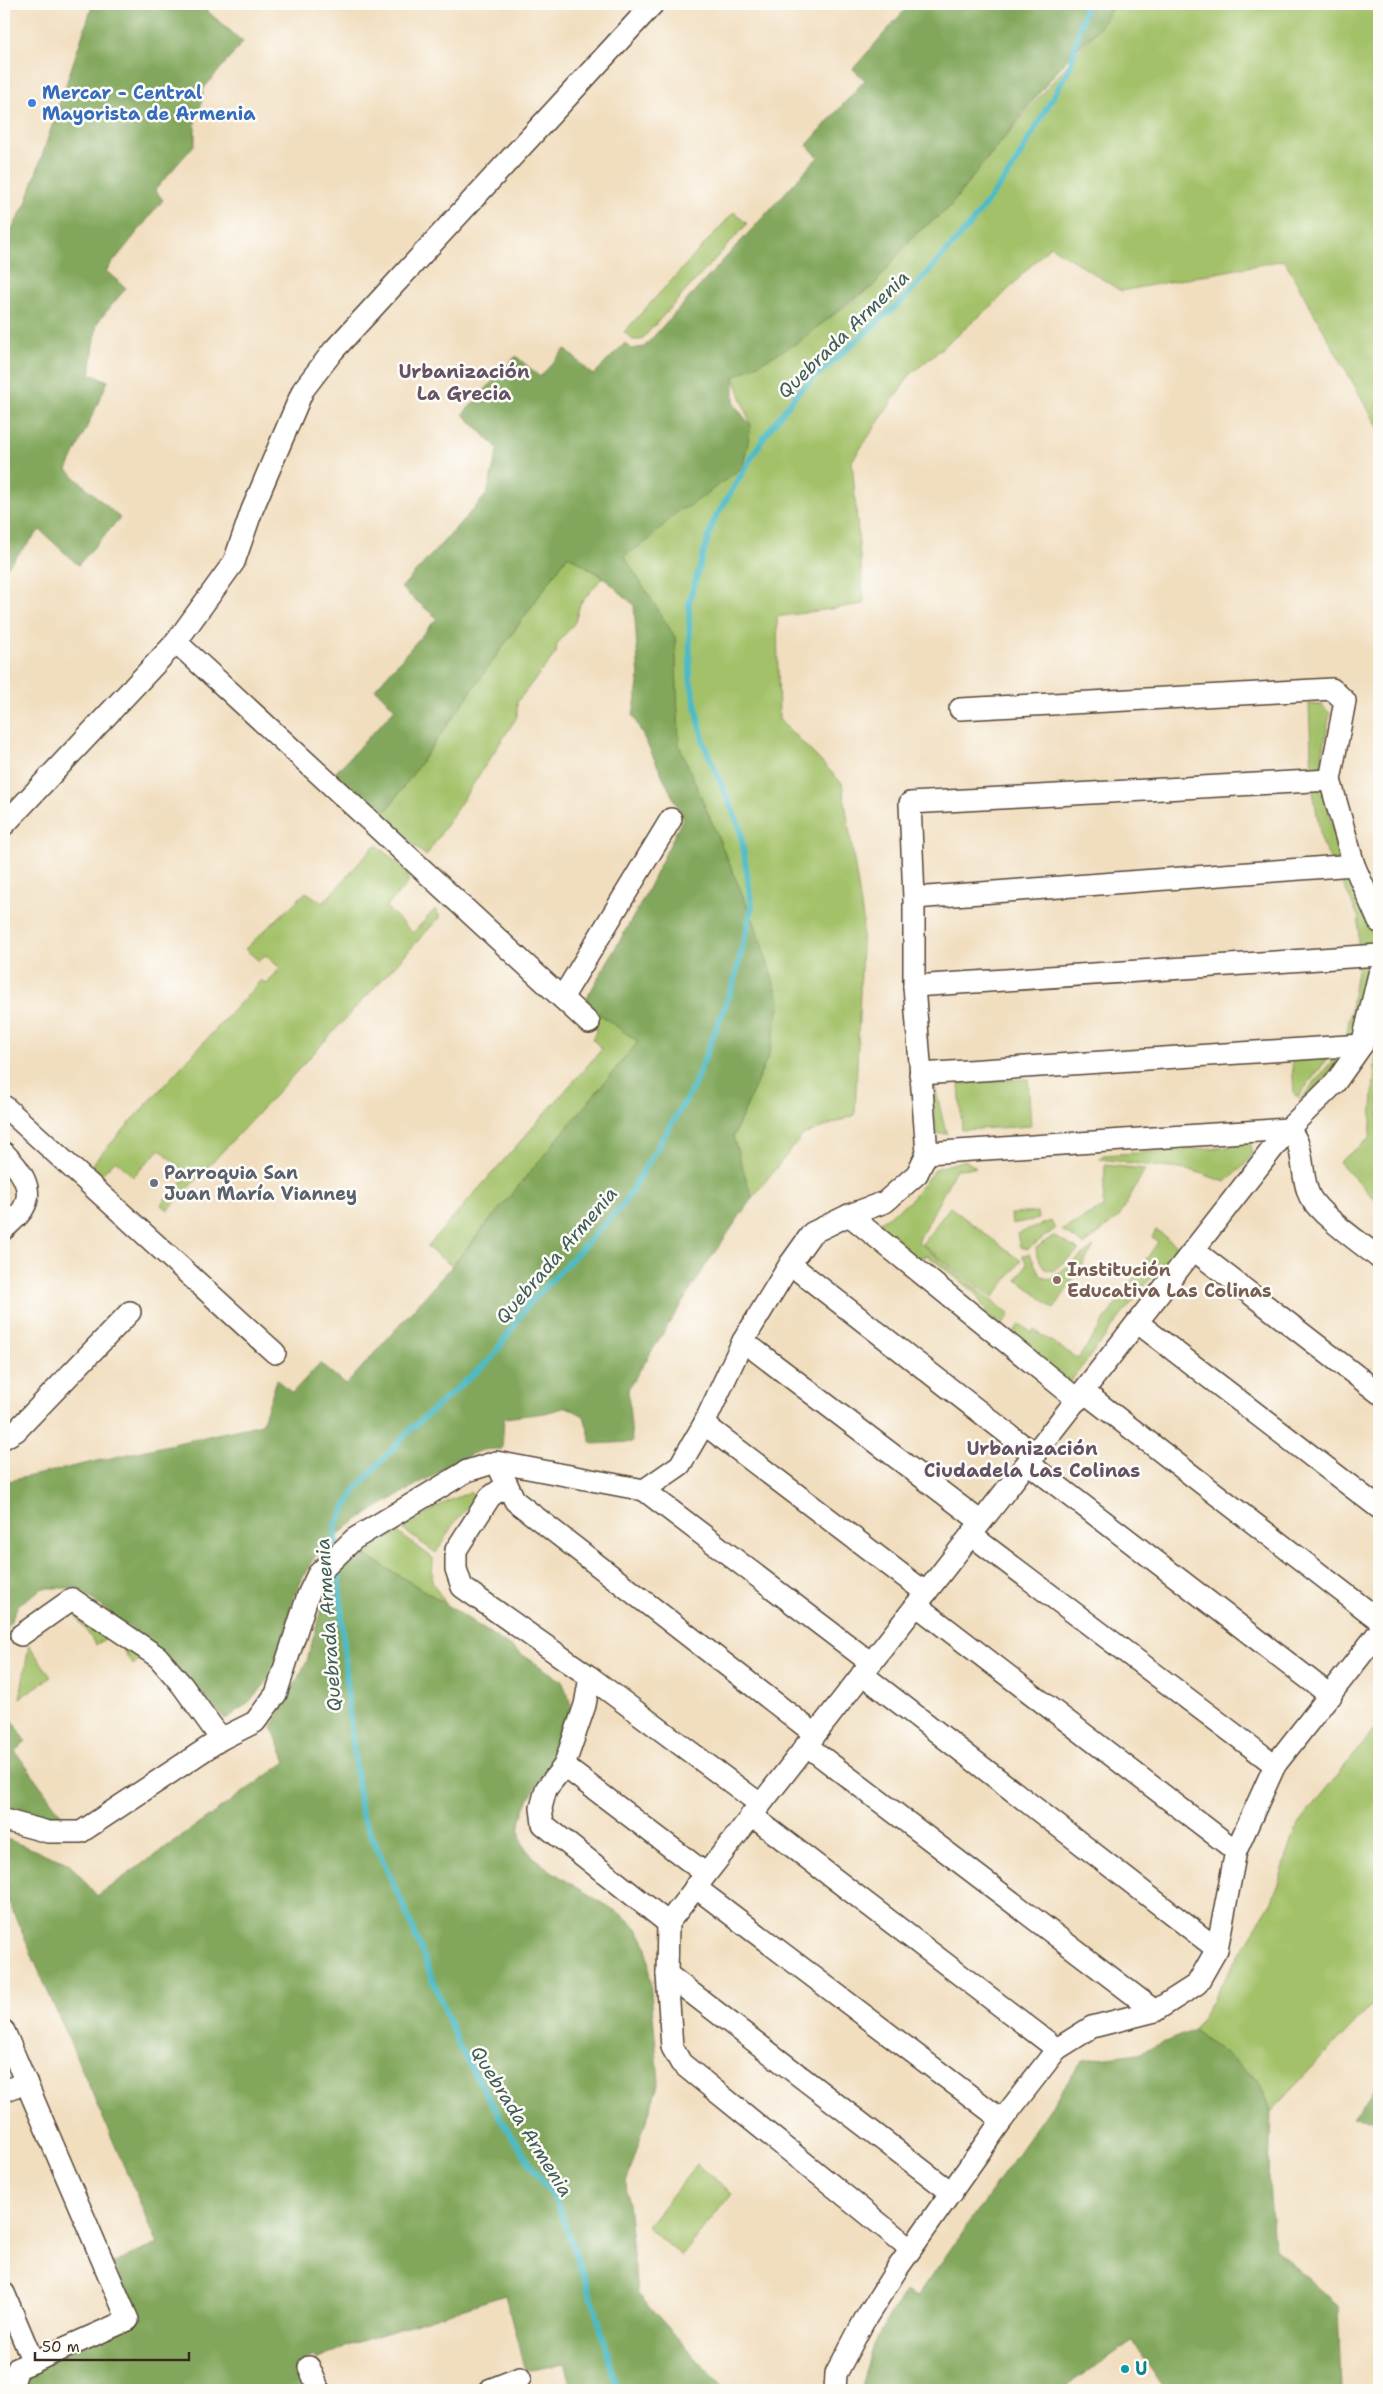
<svg xmlns="http://www.w3.org/2000/svg" width="1383" height="2394" font-family="'Shantell Sans',sans-serif">
<style>
.green{fill:#a3c168;stroke:#6f7643}
.forest{fill:#82a75c;stroke:#5e683d}
.lines{fill:none;stroke-linecap:round;stroke-linejoin:round}
.stream{stroke:#4dbbc6;stroke-width:6}
.minor-casing{stroke:#564536;stroke-width:24}
.minor{stroke:#fff;stroke-width:21}
.shop-dot{fill:#3f7fe0;stroke:#fdfcf7;stroke-width:2}
.worship-dot{fill:#6b7280;stroke:#fdfcf7;stroke-width:2}
.education-dot{fill:#8d6e63;stroke:#fdfcf7;stroke-width:2}
.culture-dot{fill:#0f9aa8;stroke:#fdfcf7;stroke-width:2}
.labels{text-anchor:middle;stroke-width:5;stroke-linejoin:round;paint-order:stroke}
.shop-label{font-size:18px;font-weight:bold;fill:#366cbe;stroke:#fdfcf7;text-anchor:start}
.worship-label{font-size:18px;font-weight:bold;fill:#5b616d;stroke:#fdfcf7;text-anchor:start}
.education-label{font-size:18px;font-weight:bold;fill:#785e54;stroke:#fdfcf7;text-anchor:start}
.culture-label{font-size:18px;font-weight:bold;fill:#0d838f;stroke:#fdfcf7;text-anchor:start}
.water-label{font-size:19px;font-style:italic;fill:#415d59;stroke:#fdfcf7}
.neighbourhood-label{font-size:19px;font-weight:bold;fill:#655365;stroke:#fdfcf7}
</style>
<rect width="100%" height="100%" fill="#fdfcf7"/>
<filter id="ink" filterUnits="userSpaceOnUse"><feTurbulence type="fractalNoise" baseFrequency=".02" numOctaves="2"/><feDisplacementMap in="SourceGraphic" scale="10" xChannelSelector="R" yChannelSelector="G"/><feConvolveMatrix kernelMatrix="1 2 1 2 8 2 1 2 1" color-interpolation-filters="sRGB"/></filter>
<filter id="wash" filterUnits="userSpaceOnUse"><feTurbulence type="fractalNoise" baseFrequency=".0096" numOctaves="4" result="noise"/><feDisplacementMap in="SourceGraphic" scale="20" xChannelSelector="R" yChannelSelector="G"/><feGaussianBlur stdDeviation="1.12" result="paint"/><feColorMatrix in="noise" values="0 0 0 0 0 0 0 0 0 0 0 0 0 0 0 0 0 1.4 0 .05"/><feComposite in="paint" operator="in"/></filter>
<g filter="url(#wash)">
<rect width="100%" height="100%" fill="#f1debf"/>
<g class="green">
<polygon points="1115,4 1379,4 1379,429 1284,260 1121,291 1050,246 995,303 910,375 852,461 864,604 777,617 779,719 842,783 863,919 855,1115 803,1135 752,1198 733,1137 770,1052 756,927 679,745 675,637 624,557 751,426 734,377 809,333 873,286 914,235 949,208 987,158 1099,28"/>
<polygon points="734,212 747,224 641,340 633,340 624,332"/>
<polygon points="568,555 603,577 580,604 575,622 557,644 556,653 517,702 517,717 426,856 382,817"/>
<polygon points="1309,704 1322,705 1330,713 1320,771 1312,774"/>
<polygon points="1312,785 1322,788 1340,851 1339,860 1332,862 1322,844"/>
<polygon points="376,844 408,873 408,883 386,907 413,933 435,909 440,917 168,1210 161,1204 188,1175 160,1149 133,1177 116,1160 102,1174 91,1165 261,980 267,984 280,968 265,955 259,961 245,949 306,892 323,903"/>
<polygon points="1338,873 1351,876 1374,937 1373,944 1368,948 1358,949 1359,918"/>
<polygon points="1358,963 1369,963 1373,967 1353,1038 1346,1040"/>
<polygon points="1379,1006 1379,1204 1339,1162 1370,1138"/>
<polygon points="600,1013 638,1042 452,1266 427,1247 602,1049 592,1039 596,1032 593,1021"/>
<polygon points="1336,1056 1341,1061 1308,1097 1299,1101"/>
<polygon points="1296,1057 1328,1058 1298,1097 1294,1094 1292,1061"/>
<polygon points="1028,1079 1031,1126 962,1130 959,1083"/>
<polygon points="929,1081 934,1082 943,1121 948,1134 937,1134"/>
<path d="M 1250,1142 C 1258,1161 1237,1170 1225,1182 L 1194,1171 L 1100,1159 L 1103,1155 L 1229,1147 L 1238,1143 Z"/>
<path d="M 965,1160 L 976,1168 L 956,1169 L 918,1242 L 1010,1315 L 1001,1326 L 988,1316 L 976,1293 L 928,1256 C 905,1263 890,1239 877,1224 L 908,1203 L 935,1169 Z"/>
<polygon points="1105,1165 1145,1169 1119,1217 1084,1245 1062,1230 1103,1207"/>
<polygon points="950,1207 1021,1261 993,1298 922,1244"/>
<polygon points="1037,1212 1038,1219 1012,1224 1011,1214"/>
<polygon points="1051,1221 1055,1229 1028,1249 1020,1247 1017,1234"/>
<polygon points="1156,1230 1176,1245 1070,1382 1011,1336 1020,1324 1032,1333 1034,1330 1078,1359 1158,1242 1152,1237"/>
<polygon points="1053,1236 1079,1250 1053,1271 1045,1269 1037,1256 1036,1248"/>
<polygon points="1094,1247 1054,1309 1017,1279 1027,1264 1022,1255 1030,1254 1040,1275 1050,1279"/>
<polygon points="470,1492 474,1496 474,1500 452,1526 436,1553 402,1529 444,1503"/>
<polygon points="397,1532 433,1558 432,1582 446,1604 365,1555"/>
<polygon points="79,1609 146,1654 133,1665 112,1634 96,1645 74,1613"/>
<polygon points="29,1645 51,1677 20,1698"/>
<polygon points="1379,1723 1379,1997 1271,2111 1258,2080 1194,2030 1273,1899 1297,1826"/>
<polygon points="697,2164 732,2193 682,2256 647,2227"/>
</g>
<g class="forest">
<polygon points="93,4 211,4 206,10 243,42 204,88 199,114 195,122 195,144 155,190 163,200 106,271 126,288 97,323 90,374 108,381 67,470 120,518 78,565 40,530 4,570 4,244 26,203"/>
<path d="M 910,4 L 1115,4 L 1099,28 L 1062,65 L 966,185 L 949,208 L 914,235 L 873,286 L 851,300 L 799,342 L 734,377 L 734,404 L 751,426 L 743,467 L 690,506 L 679,510 L 649,540 L 624,556 L 675,637 L 679,745 L 756,927 L 780,1002 L 770,1052 L 733,1137 L 752,1198 L 706,1265 L 628,1389 L 632,1442 L 592,1444 L 584,1416 L 567,1407 L 545,1413 L 504,1418 L 502,1449 C 494,1449 486,1449 479,1451 C 460,1458 443,1470 425,1480 C 394,1498 331,1531 312,1561 C 303,1575 291,1602 288,1617 C 286,1627 286,1638 283,1647 C 274,1679 253,1703 225,1719 L 164,1654 L 77,1588 L 43,1588 L 18,1605 L 5,1634 L 4,1654 L 4,1482 L 262,1424 L 277,1380 L 292,1393 L 320,1363 L 346,1385 L 452,1266 L 638,1042 L 584,1003 L 640,905 L 683,818 L 633,715 L 639,678 L 634,605 L 603,577 L 568,555 L 382,817 L 335,773 L 395,709 L 375,689 L 437,618 L 401,588 L 487,494 L 498,449 L 463,414 L 516,356 L 540,377 L 565,349 L 593,375 L 625,343 L 632,349 L 644,347 L 818,157 L 807,145 L 865,80 L 853,69 Z"/>
<path d="M 365,1555 L 446,1604 L 562,1681 C 567,1693 574,1708 572,1721 C 567,1754 507,1807 522,1842 C 533,1869 612,1903 635,1926 C 640,1931 643,1940 647,1946 L 659,2082 L 626,2183 L 637,2293 L 725,2390 L 572,2390 L 564,2364 L 525,2371 L 505,2295 L 355,2343 L 316,2360 L 314,2356 L 298,2364 L 310,2390 L 24,2390 L 31,2369 L 140,2320 L 112,2263 L 158,2244 L 4,1891 L 4,1838 L 70,1864 L 97,1896 L 286,1762 L 272,1727 L 307,1661 L 324,1598 L 341,1568 Z"/>
<polygon points="4,1707 26,1741 15,1751 69,1825 4,1807"/>
<polygon points="1194,2030 1258,2080 1271,2111 1269,2181 1274,2248 1339,2307 1342,2390 1165,2390 1132,2341 1062,2390 860,2390 873,2344 905,2291 917,2297 1083,2060 1138,2053"/>
<polygon points="1379,2082 1379,2120 1353,2117"/>
</g>
<g class="lines">
<g class="stream">
<polyline points="337,1548 335,1526 356,1489 411,1429 492,1358 527,1306 622,1206 693,1088 734,983 752,907 740,828 704,744 690,679 689,602 713,522 764,437 799,391 904,299 969,226 1012,169 1070,67 1086,4"/>
<polyline points="338,1561 348,1702 361,1813 405,1909 459,2046 505,2126 558,2205 594,2305 618,2390"/>
</g>
</g>
</g>
<g filter="url(#ink)">
<g class="lines">
<g class="minor-casing">
<g id="minor">
<polyline points="176,642 589,1023"/>
<polyline points="960,709 1332,689 1345,701 1330,780 1354,865 1379,922"/>
<polyline points="4,825 176,642 234,562 252,510 303,390 333,351 653,4"/>
<polyline points="914,898 1354,865"/>
<polyline points="914,986 1379,955"/>
<polyline points="562,998 671,819"/>
<polyline points="920,1074 1362,1045"/>
<polyline points="4,1106 275,1353"/>
<path d="M 4,1153 C 18,1167 36,1188 23,1209 C 19,1216 10,1223 4,1229"/>
<path d="M 927,1153 L 1288,1129 C 1307,1146 1299,1175 1310,1197 C 1321,1216 1361,1243 1379,1258"/>
<polyline points="849,1215 1078,1400"/>
<polyline points="1195,1251 1379,1393"/>
<polyline points="790,1264 1035,1455"/>
<polyline points="1138,1323 1379,1508"/>
<polyline points="743,1341 981,1522"/>
<polyline points="1084,1392 1379,1620"/>
<polyline points="704,1424 926,1593"/>
<polyline points="4,1438 16,1431 130,1312"/>
<polyline points="1028,1463 1331,1696"/>
<polyline points="501,1472 515,1501 815,1734"/>
<polyline points="507,1485 490,1497 456,1550 456,1569 462,1587 590,1677 585,1705 564,1766 546,1789 541,1808 543,1824 668,1923"/>
<polyline points="644,1490 871,1663"/>
<polyline points="971,1535 1275,1765"/>
<polyline points="916,1605 1236,1851"/>
<polyline points="21,1635 72,1599 158,1657 182,1685 221,1739"/>
<polyline points="862,1674 1217,1949"/>
<polyline points="590,1677 760,1804"/>
<polyline points="806,1745 1155,2011"/>
<polyline points="564,1766 706,1874"/>
<polyline points="751,1815 1057,2049"/>
<polyline points="4,1820 48,1832 81,1832 221,1739 255,1722 276,1694 308,1595 318,1574 354,1539 467,1471 496,1462 644,1490 680,1465 704,1424 743,1341 790,1264 812,1233 849,1215 885,1202 917,1174 927,1153 914,986 914,898 910,803 1330,780"/>
<polyline points="695,1887 1002,2120"/>
<polyline points="667,1974 952,2193"/>
<polyline points="4,2031 128,2320 33,2362 4,2293"/>
<polyline points="4,2091 26,2082"/>
<polyline points="911,2249 681,2063 672,2047 667,1974 668,1923 1288,1129 1335,1083 1362,1045 1379,974"/>
<polyline points="309,2367 319,2390"/>
<polyline points="11,2390 18,2368 33,2362"/>
<polyline points="489,2390 520,2378"/>
<polyline points="835,2390 836,2374 864,2321 897,2269 1002,2120 1057,2049 1092,2027 1155,2011 1197,1984 1217,1949 1236,1851 1275,1765 1379,1632"/>
</g>
</g>
<use href="#minor" class="minor"/>
</g>
</g>
<circle class="shop-dot" cx="32" cy="103" r="5"/>
<circle class="worship-dot" cx="154" cy="1183" r="5"/>
<circle class="education-dot" cx="1057" cy="1280" r="5"/>
<circle class="culture-dot" cx="1125" cy="2369" r="5"/>
<g class="labels">
<g class="shop-label">
<text x="42" y="99">Mercar - Central<tspan x="42" dy="21">Mayorista de Armenia</tspan></text>
</g>
<g class="worship-label">
<text x="164" y="1179">Parroquia San<tspan x="164" dy="21">Juan María Vianney</tspan></text>
</g>
<g class="education-label">
<text x="1067" y="1276">Institución<tspan x="1067" dy="21">Educativa Las Colinas</tspan></text>
</g>
<g class="culture-label">
<text x="1135" y="2375">U</text>
</g>
<g class="water-label">
<text transform="translate(843 334) rotate(-44)" y="7">Quebrada Armenia</text>
<text transform="translate(556 1255) rotate(-49)" y="7">Quebrada Armenia</text>
<text transform="translate(328 1625) rotate(-94)" y="7">Quebrada Armenia</text>
<text transform="translate(522 2121) rotate(58)" y="7">Quebrada Armenia</text>
</g>
<g class="neighbourhood-label">
<text x="464" y="378">Urbanización<tspan x="464" dy="22">La Grecia</tspan></text>
<text x="1032" y="1455">Urbanización<tspan x="1032" dy="22">Ciudadela Las Colinas</tspan></text>
</g>
</g>
<rect width="1383" height="2394" fill="none" stroke="#fdfcf7" stroke-width="20"/>
<path d="M35 2352v8h154v-8" fill="none" stroke="#3b2a1e" stroke-width="2.5"/>
<text x="42" y="2352" font-size="15" fill="#3b2a1e" stroke="#fdfcf7" stroke-width="4" paint-order="stroke">50 m</text>
</svg>
